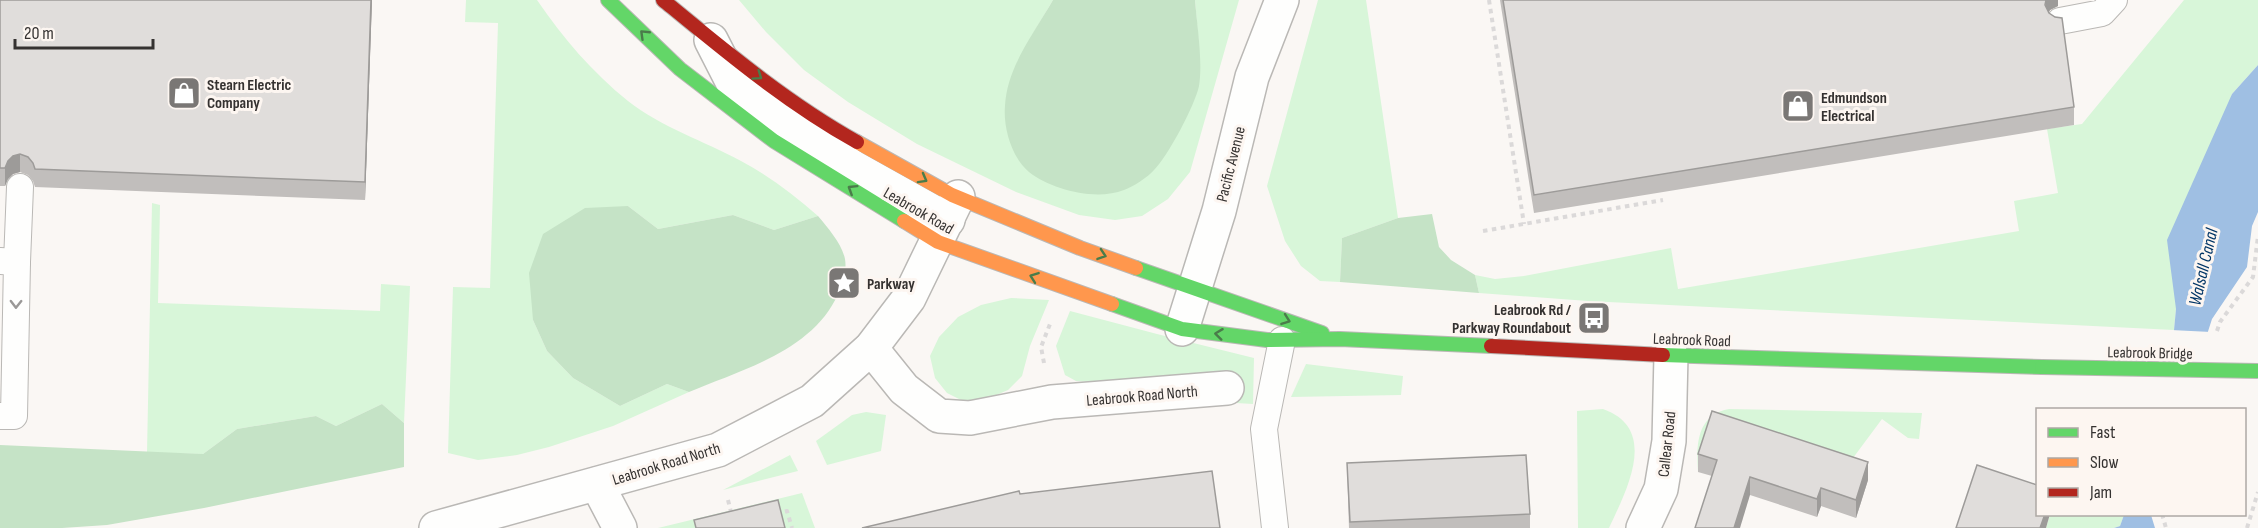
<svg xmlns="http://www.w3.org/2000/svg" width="2258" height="528" font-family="'Sofia Sans Condensed',sans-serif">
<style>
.green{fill:#d8f6d9}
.forest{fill:#c5e3c6}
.water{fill:#9fbfe3}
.pier{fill:#faf7f4}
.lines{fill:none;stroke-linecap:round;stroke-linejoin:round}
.lane-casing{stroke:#bab8b5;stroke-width:28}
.street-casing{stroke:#bab8b5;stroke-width:36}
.fast-casing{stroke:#bab8b5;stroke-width:16}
.slow-casing{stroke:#bab8b5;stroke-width:16}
.jam-casing{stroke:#bab8b5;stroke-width:16}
.path{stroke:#dbd9d9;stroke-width:4;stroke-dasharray:4.5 4.5;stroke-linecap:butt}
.lane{stroke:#fefefd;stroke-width:26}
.street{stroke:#fefefd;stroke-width:33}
.fast{stroke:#63d668;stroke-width:14}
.slow{stroke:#ff974d;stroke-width:14}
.jam{stroke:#b3261e;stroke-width:14}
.fast-bridge-casing{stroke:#bab8b5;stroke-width:16;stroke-linecap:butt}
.fast-bridge{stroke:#63d668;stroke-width:14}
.wall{fill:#c1bebc}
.shaded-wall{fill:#9d9b99}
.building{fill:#e0dddb;stroke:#9d9b99;stroke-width:1.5}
.oneway{stroke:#4a7c4a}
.oneway2{stroke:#9a9897}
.labels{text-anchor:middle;stroke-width:6;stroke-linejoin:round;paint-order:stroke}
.poi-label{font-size:16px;font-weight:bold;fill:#353231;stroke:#fdf6f1;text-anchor:start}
.street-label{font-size:16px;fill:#353231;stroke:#fdf6f1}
.water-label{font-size:18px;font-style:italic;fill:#003566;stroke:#fdf6f1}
</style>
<rect width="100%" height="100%" fill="#faf7f4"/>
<g class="green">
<path d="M 466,0 L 537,0 C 563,38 592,72 628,101 C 661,127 704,141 741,161 C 769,176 794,195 818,216 L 774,230 L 733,215 L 658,229 L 628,206 L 533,320 L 547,351 L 573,378 L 620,406 L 667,384 L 689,392 L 613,426 L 549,447 L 517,455 L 478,460 L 448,453 L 453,287 L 490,288 L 498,23 L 465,22 Z"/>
<polygon points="739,0 1053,0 1031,37 1199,86 1199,46 1195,0 1239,0 1190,172 1168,199 1142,216 1115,220 1079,215 1016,192 917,144 848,102 804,70 766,32"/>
<polygon points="1318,0 1366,0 1398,218 1342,238 1340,282 1320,281 1301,266 1285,241 1267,186"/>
<polygon points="2184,0 2258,0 2258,65 2232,94 2176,309 2174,330 1588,301 1479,293 1475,275 1495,279 1524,276 1671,248 1678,289 2019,231 2014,201 2058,193 2047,129 2082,124"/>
<polygon points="152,203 160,205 158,303 380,311 381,284 410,286 404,423 382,404 336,426 316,416 237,429 203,454 147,453"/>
<polygon points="1011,298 1049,300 1030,346 1022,376 1008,390 987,399 965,402 947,393 935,378 930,356 939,337 958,317 981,305"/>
<polygon points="1070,311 1157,334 1254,358 1253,404 1236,403 1234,372 1104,383 1076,381 1065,375 1056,346"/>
<polygon points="1306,364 1403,376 1401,395 1291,397"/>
<path d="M 1603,409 C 1660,429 1626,491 1609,528 L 1578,528 L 1577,411 Z"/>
<path d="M 1729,409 L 1922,413 L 1919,439 L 1908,438 L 1882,419 L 1853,458 L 1698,472 C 1696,444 1697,415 1729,409 Z"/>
<polygon points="866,412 886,415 881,451 827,465 816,441 852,415"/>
<polygon points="790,455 798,471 723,490"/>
<polygon points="802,493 815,528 658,528"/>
<polygon points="2050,515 2124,515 2120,526 2114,528 2046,528"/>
</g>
<g class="forest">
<path d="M 1053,0 L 1195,0 C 1197,25 1203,62 1199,86 C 1195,105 1168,156 1154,170 C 1148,177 1133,187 1124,190 C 1096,201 1052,190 1029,172 C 1012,158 1003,128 1005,106 C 1007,67 1034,33 1053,0 Z"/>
<path d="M 628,206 L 658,229 L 733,215 L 774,230 L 818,216 C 828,228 842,244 845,259 C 847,271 843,284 838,294 C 813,351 741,370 689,392 L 667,384 L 620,406 L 573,378 L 547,351 L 533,320 L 529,273 L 543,234 L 585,208 Z"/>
<polygon points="1432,214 1439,247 1451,260 1475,275 1479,293 1340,282 1342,238 1398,218"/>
<polygon points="382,404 404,423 404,467 204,508 107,525 62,528 0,528 0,445 203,454 237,429 316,416 336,426"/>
</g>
<g class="water">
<polygon points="2258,65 2258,212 2252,226 2247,267 2212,319 2183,409 2156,410 2174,330 2176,309 2167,240 2232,94"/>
<polygon points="2124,515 2151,515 2155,528 2114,528 2120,526"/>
</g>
<polygon class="pier" points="2171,330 2211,332 2186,410 2153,410"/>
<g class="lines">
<g class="lane-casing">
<g id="lane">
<polyline points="2060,21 2102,13 2114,0"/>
<polyline points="0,261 17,262 14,416 0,416"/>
<polyline points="17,262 20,187"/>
<polyline points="1275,528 1264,429 1282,340"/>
</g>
</g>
<g class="street-casing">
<g id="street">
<polyline points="711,40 735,87 853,167 948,220"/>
<polyline points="1182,329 1219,211 1252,77 1282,0"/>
<polyline points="871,348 904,389 939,416 970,418 1052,402 1227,388"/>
<polyline points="597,484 620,528"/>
<polyline points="436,528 718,450 812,401 871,348 909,298 958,197"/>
<polyline points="1643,528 1661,489 1669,441 1671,355"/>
</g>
</g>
<g class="fast-casing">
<g id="fast">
<polyline points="608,0 680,69 774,141 904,221"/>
<polyline points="1136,268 1322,333"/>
<polyline points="1112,304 1182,329 1267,340 1340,339 1491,346"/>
<polyline points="1663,355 2042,367"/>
</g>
</g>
<g class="slow-casing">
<g id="slow">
<polyline points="857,142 952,195 1080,248 1136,268"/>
<polyline points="904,221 938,242 1112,304"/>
</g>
</g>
<g class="jam-casing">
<g id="jam">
<path d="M 663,0 C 725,51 787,103 857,142"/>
<polyline points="1491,346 1663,355"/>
</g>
</g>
<g class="path">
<polyline points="1489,0 1524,224"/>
<polyline points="1483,231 1663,200"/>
<polyline points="2217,331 2220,322 2253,277 2258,236"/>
<polyline points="1044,363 1041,347 1050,324"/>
<polyline points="728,500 732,516"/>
<polyline points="776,513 787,511 792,528"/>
<polyline points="2162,514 2166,528"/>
<polyline points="2247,528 2258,492"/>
</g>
<use href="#lane" class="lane"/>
<use href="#street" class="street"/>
<use href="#fast" class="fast"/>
<use href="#slow" class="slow"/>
<use href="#jam" class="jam"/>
<g class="fast-bridge-casing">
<polyline id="fast-bridge" points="2042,367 2258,371"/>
</g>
<use href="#fast-bridge" class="fast-bridge"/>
</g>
<g class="wall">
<polygon points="0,0 372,0 365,200 35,187 33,181 28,175 20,172 13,174 8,179 5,186 0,186"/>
<polygon points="1500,0 2058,0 2058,6 2050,10 2049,12 2074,107 2074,125 1534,213"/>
<polygon points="1698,454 1868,480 1856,518 1821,506 1817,517 1750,495 1712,476 1698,472"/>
<polygon points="1347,463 1530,514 1530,528 1349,528"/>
</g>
<g class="shaded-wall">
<polygon points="371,0 372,0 365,200 365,182"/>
<polygon points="2046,0 2058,0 2058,6 2050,10 2046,17"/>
<polygon points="20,154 20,172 13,174 8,179 5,186 5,168 8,161 13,156"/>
<polygon points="1868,462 1868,480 1856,518 1856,500"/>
<polygon points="1750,477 1750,495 1740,528 1734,528"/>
<polygon points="1821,488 1821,506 1817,517 1817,499"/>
<polygon points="2045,514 2050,514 2046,528 2040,528"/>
</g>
<g class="building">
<polygon points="0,0 371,0 365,182 35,169 33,163 28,157 20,154 13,156 8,161 5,168 0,168"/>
<polygon points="1503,0 2046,0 2045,5 2049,13 2055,17 2062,18 2074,107 1534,195"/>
<polygon points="1712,411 1868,462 1856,500 1821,488 1817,499 1750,477 1734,528 1695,528 1717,460 1698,454"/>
<polygon points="1526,455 1530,514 1350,522 1347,463"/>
<polygon points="1977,465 2037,485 2037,514 2045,514 2040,528 1956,528"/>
<polygon points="1212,471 1220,528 862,528 1019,491 1020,494"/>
<polygon points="778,500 785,528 696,528 694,520"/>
</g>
<defs><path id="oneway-chevron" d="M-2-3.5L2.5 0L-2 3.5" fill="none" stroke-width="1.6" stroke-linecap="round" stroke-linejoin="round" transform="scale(1.5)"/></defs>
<g class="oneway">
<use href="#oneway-chevron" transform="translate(644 34) rotate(-136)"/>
<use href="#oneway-chevron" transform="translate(758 76) rotate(35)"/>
<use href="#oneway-chevron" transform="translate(923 179) rotate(29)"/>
<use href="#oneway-chevron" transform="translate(852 189) rotate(-148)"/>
<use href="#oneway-chevron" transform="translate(1102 255) rotate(19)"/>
<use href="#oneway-chevron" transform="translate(1034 277) rotate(-160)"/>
<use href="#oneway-chevron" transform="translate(1286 320) rotate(20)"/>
<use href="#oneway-chevron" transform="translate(1219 334) rotate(-173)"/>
</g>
<use class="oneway2" href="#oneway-chevron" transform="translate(16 304) rotate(91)"/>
<defs>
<g id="shop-square" transform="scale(1.725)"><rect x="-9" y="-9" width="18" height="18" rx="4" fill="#7a7775" stroke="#fdf6f1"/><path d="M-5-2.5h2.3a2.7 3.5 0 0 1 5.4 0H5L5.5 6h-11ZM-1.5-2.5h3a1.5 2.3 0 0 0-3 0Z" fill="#fff"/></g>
<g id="sight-square" transform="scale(1.725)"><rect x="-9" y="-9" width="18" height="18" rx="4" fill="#7a7775" stroke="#fdf6f1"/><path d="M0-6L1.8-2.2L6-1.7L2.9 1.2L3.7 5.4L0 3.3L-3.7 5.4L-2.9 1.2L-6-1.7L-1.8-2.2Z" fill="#fff"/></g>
<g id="bus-square" transform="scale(1.725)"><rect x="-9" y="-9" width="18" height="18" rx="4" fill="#7a7775" stroke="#fdf6f1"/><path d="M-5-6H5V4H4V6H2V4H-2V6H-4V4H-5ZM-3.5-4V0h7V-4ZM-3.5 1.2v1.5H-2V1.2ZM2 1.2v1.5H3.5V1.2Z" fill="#fff"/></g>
</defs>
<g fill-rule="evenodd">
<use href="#shop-square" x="184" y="93"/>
<use href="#shop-square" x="1798" y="106"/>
<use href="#sight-square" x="844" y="283"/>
<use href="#bus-square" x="1594" y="318"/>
</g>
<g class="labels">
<g class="poi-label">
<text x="207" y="90">Stearn Electric<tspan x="207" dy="18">Company</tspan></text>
<text x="1821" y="103">Edmundson<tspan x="1821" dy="18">Electrical</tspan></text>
<text x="867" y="289">Parkway</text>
<text x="1571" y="315" text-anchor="end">Leabrook Rd /<tspan x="1571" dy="18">Parkway Roundabout</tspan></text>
</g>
<g class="street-label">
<text transform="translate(1230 164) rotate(-76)" y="6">Pacific Avenue</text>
<text transform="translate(919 210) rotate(30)" y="6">Leabrook Road</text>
<text transform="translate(1692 339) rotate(2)" y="6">Leabrook Road</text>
<text transform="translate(2150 352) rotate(1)" y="6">Leabrook Bridge</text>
<text transform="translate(1142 395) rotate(-5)" y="6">Leabrook Road North</text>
<text transform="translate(1666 444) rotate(-84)" y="6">Callear Road</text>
<text transform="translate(666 463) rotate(-17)" y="6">Leabrook Road North</text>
</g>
<g class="water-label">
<text transform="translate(2203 267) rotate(-77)" y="6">Walsall Canal</text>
</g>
</g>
<rect x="2036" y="408" width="210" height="108" fill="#fdf6f1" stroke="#ada8a4" stroke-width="1.5"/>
<rect x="2048" y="428" width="30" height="9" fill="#63d668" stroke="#ada8a4" stroke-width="1.5"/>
<text x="2090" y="438" font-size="18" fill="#353231">Fast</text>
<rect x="2048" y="458" width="30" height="9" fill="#ff974d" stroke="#ada8a4" stroke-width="1.5"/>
<text x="2090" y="468" font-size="18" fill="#353231">Slow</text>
<rect x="2048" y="488" width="30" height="9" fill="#b3261e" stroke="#ada8a4" stroke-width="1.5"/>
<text x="2090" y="498" font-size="18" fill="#353231">Jam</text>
<path d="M15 39v9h138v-9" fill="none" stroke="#353231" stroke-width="3"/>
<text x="24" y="39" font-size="18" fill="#353231" stroke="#fdf6f1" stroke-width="4.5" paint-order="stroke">20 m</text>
</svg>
